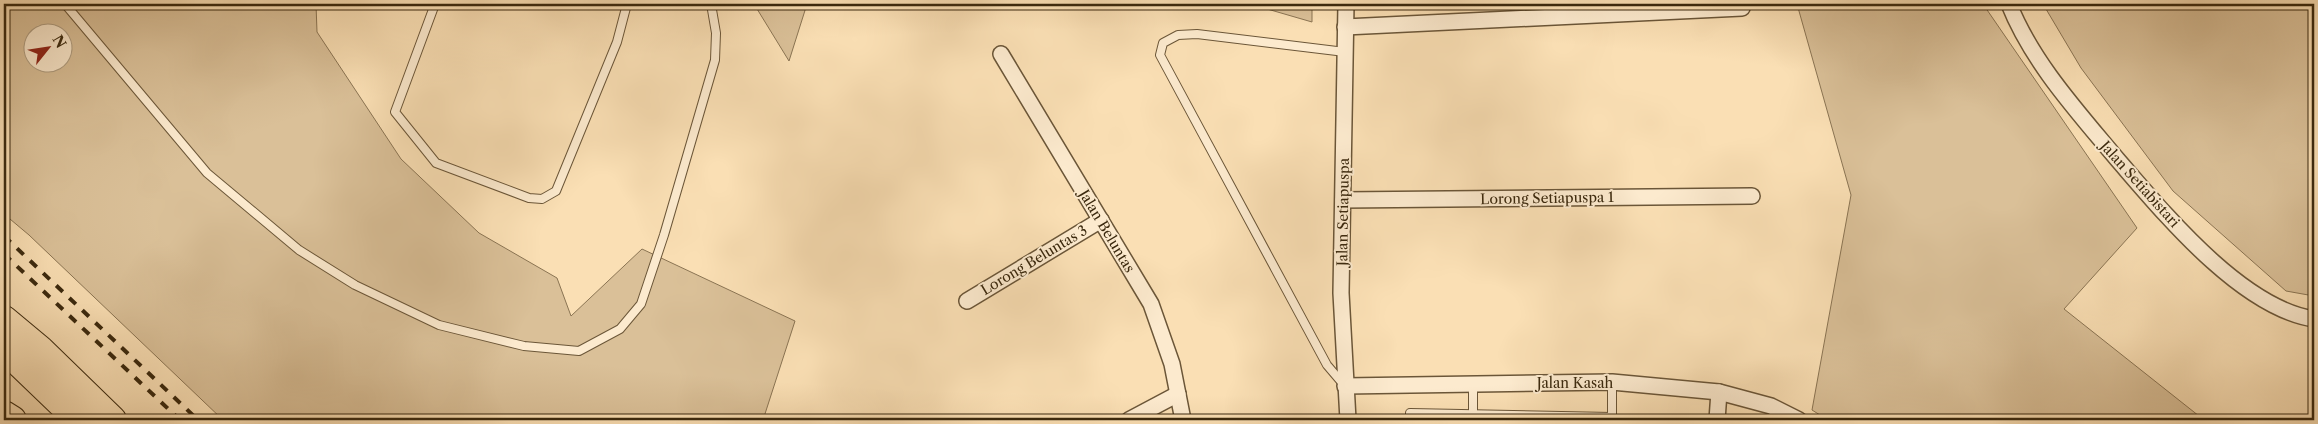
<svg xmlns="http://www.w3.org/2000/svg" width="2318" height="424" font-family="'Libre Caslon Text',serif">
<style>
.green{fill:#dac098;stroke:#8a7453;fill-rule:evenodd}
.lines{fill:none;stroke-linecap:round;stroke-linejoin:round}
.lane-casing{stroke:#6b5638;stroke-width:10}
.street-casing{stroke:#6b5638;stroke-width:18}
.highway-casing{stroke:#3b290e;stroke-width:30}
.lane{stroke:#fceace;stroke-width:8}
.street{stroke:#fceace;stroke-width:15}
.highway{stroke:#fadfb4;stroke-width:28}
.rail{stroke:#3b290e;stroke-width:4;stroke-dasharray:9 9;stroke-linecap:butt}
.labels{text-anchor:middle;stroke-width:4;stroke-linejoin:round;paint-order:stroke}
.street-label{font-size:14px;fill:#3b290e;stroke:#fceace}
</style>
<rect width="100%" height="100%" fill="#fadfb4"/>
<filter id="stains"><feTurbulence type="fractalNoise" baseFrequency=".004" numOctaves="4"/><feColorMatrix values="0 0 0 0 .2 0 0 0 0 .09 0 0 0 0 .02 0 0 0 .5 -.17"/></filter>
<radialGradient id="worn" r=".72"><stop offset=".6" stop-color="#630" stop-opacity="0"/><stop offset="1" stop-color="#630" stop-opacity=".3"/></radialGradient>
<g class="green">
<path d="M 4,4 L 316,4 L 317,32 L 401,159 L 479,233 L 557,278 L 571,316 L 642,249 L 795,321 L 763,420 L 223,420 L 29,235 L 4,214 ZM 32,32 L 62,32 L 62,62 L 32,62 Z"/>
<polygon points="754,4 807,4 789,61"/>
<polygon points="1250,4 1312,4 1312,22"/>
<polygon points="1797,4 1983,4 2137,228 2064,309 2199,416 2199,420 1828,420 1812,410 1851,195"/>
<polygon points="2043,4 2314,4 2314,296 2286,291 2173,191 2081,68"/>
</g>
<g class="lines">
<g class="lane-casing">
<g id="lane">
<polyline points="65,4 207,173 299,250 355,285 439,325 524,346 579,351 620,329 641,304 664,235 715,60 716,33 711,4"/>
<polyline points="435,4 395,112 436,163 529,198 542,199 556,191 617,42 627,4"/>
<polyline points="1344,385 1327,365 1160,55 1163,43 1178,35 1197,34 1345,52"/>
<polyline points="1473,416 1473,384"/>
<polyline points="1612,417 1612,382"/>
<polyline points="1410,420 1410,413 1612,417 1611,420"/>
</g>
</g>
<g class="street-casing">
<g id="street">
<polyline points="1346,4 1341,293 1348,420"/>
<path d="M 2009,4 C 2032,62 2077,111 2117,159 C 2163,212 2241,308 2314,319"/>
<polyline points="1345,27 1742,8"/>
<polyline points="1001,54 1151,304 1172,364 1183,420"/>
<polyline points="1343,200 1752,196"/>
<polyline points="967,301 1101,220"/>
<polyline points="1345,386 1612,382 1719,392 1771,406 1799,420"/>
<polyline points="1129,420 1178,394"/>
<polyline points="1717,420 1719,392"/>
</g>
</g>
<g class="highway-casing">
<g id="highway">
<polyline points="4,320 40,350 112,420"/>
<polyline points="4,348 79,420"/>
<polyline points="4,415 12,420"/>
</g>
</g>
<use href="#lane" class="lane"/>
<use href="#street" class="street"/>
<use href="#highway" class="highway"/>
<g class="rail">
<polyline points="4,236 198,420"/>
<polyline points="4,254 180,420"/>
</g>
</g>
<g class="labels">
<g class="street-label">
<text transform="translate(2140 184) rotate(48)" y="5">Jalan Setiabistari</text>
<text transform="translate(1547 198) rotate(-1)" y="5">Lorong Setiapuspa 1</text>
<text transform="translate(1343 212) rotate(-89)" y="5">Jalan Setiapuspa</text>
<text transform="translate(1107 231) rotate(59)" y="5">Jalan Beluntas</text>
<text transform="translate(1034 260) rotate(-31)" y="5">Lorong Beluntas 3</text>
<text x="1575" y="388">Jalan Kasah</text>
</g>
</g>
<rect width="2318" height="424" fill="none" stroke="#fadfb4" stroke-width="20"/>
<rect x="5" y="5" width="2308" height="414" fill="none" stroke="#3b290e" stroke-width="2.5"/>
<rect x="10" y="10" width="2298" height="404" fill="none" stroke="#3b290e"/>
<g transform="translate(48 48) rotate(60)"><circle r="24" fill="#fceace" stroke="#af9d81"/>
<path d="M0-4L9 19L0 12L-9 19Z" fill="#8f2418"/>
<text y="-8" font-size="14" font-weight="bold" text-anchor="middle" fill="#3b290e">N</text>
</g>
<rect width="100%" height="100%" filter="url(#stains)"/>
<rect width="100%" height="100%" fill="url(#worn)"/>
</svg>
